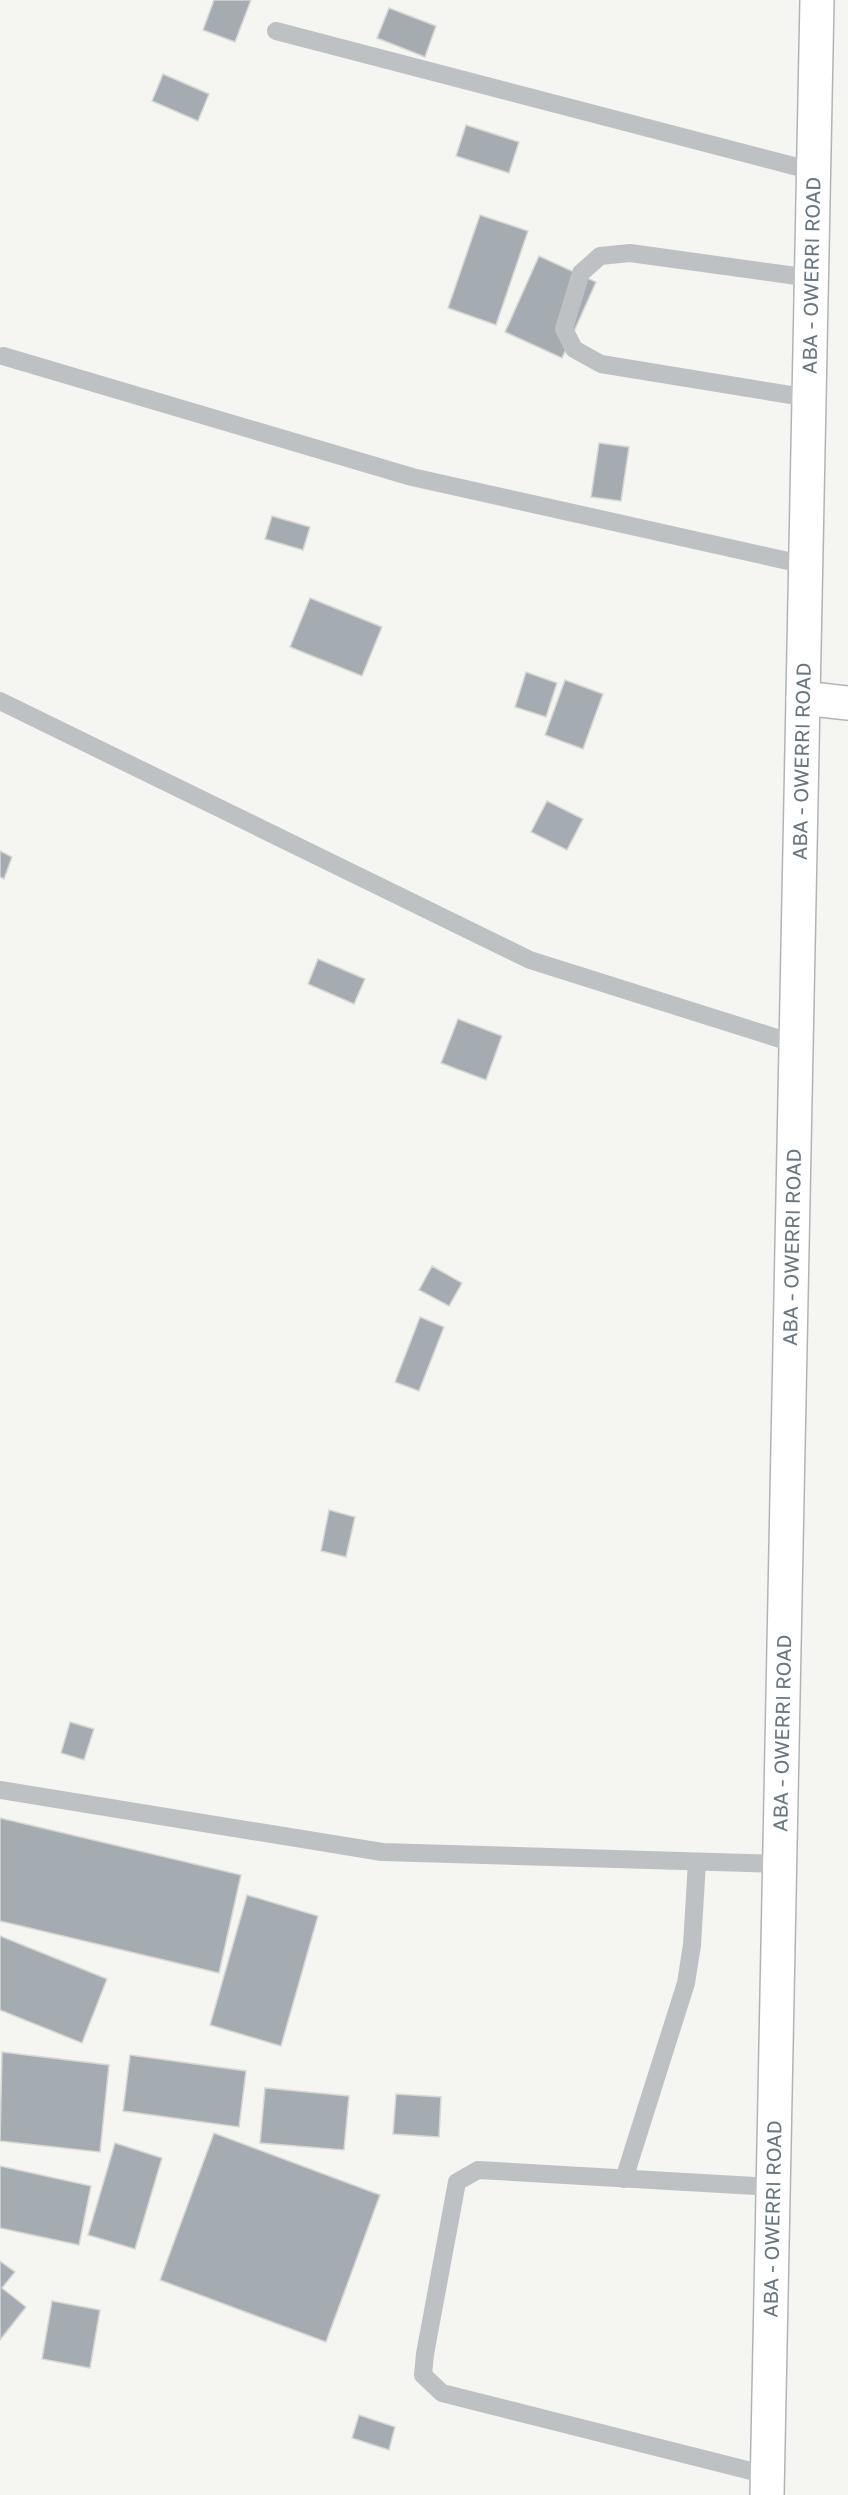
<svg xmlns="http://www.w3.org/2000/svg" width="848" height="2495" font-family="'Golos Text',sans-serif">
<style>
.building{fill:#a5acb1;stroke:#d7d7d5;stroke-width:1.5}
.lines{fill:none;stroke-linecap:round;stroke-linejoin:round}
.trunk-casing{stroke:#b1b4b7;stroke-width:36}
.service{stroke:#bdc1c4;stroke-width:18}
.trunk{stroke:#fff;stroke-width:33}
.labels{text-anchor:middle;stroke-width:6;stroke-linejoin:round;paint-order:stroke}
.street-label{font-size:20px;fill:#687680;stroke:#fff}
</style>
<rect width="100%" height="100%" fill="#f5f5f2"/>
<g class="building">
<polygon points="214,0 251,0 235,42 203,30"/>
<polygon points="389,8 436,26 425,57 377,38"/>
<polygon points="163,74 209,94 198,121 152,101"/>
<polygon points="466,125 519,142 509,173 456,156"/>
<polygon points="480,215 528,231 496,325 448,308"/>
<polygon points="539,256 596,282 562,358 505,332"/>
<polygon points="599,443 629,447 621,501 591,497"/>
<polygon points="272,516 310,527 303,550 265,539"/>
<polygon points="310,598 382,627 362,676 290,647"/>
<polygon points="526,672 557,683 546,717 515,707"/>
<polygon points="565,680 603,694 583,749 545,735"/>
<polygon points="547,801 583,819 567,850 531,832"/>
<polygon points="0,851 12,857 4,879 0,877"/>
<polygon points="318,959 365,979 354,1004 308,984"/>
<polygon points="458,1019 502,1036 486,1080 441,1063"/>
<polygon points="432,1266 462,1283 449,1306 419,1290"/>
<polygon points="420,1317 444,1327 419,1391 395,1382"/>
<polygon points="329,1510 355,1517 346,1557 321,1551"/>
<polygon points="70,1722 94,1729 84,1760 61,1753"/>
<polygon points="0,1818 241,1875 219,1973 0,1921"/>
<polygon points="247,1895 318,1916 281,2046 210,2025"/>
<polygon points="0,1936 107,1979 82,2043 0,2010"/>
<polygon points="2,2052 109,2065 100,2152 0,2141"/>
<polygon points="130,2055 246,2071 239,2127 123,2111"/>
<polygon points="265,2088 349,2096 344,2150 260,2143"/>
<polygon points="396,2094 441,2097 439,2137 393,2134"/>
<polygon points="214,2133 380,2195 326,2342 160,2280"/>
<polygon points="115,2143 162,2158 135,2249 88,2235"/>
<polygon points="0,2166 91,2186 79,2245 0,2228"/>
<polygon points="0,2261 15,2272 2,2288 26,2307 0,2340"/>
<polygon points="52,2301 100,2310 90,2368 42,2359"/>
<polygon points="359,2415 395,2427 389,2450 352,2438"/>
</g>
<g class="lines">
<g class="trunk-casing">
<g id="trunk">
<polyline points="803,698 848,703"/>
<path id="s1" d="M 767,2495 L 817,0"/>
</g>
</g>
<g class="service">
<polyline points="276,31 813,171"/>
<polyline points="3,356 412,477 806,565"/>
<polyline points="809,398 601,364 574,349 564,329 581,273 600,256 630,253 811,278"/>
<polyline points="0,701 530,960 796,1044"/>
<polyline points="0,1790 382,1852 780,1864"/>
<polyline points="624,2179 686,1983 692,1945 697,1862"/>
<polyline points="767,2475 442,2393 423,2375 425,2354 457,2182 478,2170 772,2187"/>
</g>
<use href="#trunk" class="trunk"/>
</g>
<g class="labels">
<g class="street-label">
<text dy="7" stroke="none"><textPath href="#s1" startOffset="2220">ABA - OWERRI ROAD</textPath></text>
<text dy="7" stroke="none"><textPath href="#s1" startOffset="1734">ABA - OWERRI ROAD</textPath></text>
<text dy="7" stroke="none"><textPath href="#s1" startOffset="1248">ABA - OWERRI ROAD</textPath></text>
<text dy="7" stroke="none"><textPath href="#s1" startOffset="762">ABA - OWERRI ROAD</textPath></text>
<text dy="7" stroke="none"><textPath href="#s1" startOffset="276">ABA - OWERRI ROAD</textPath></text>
</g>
</g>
</svg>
